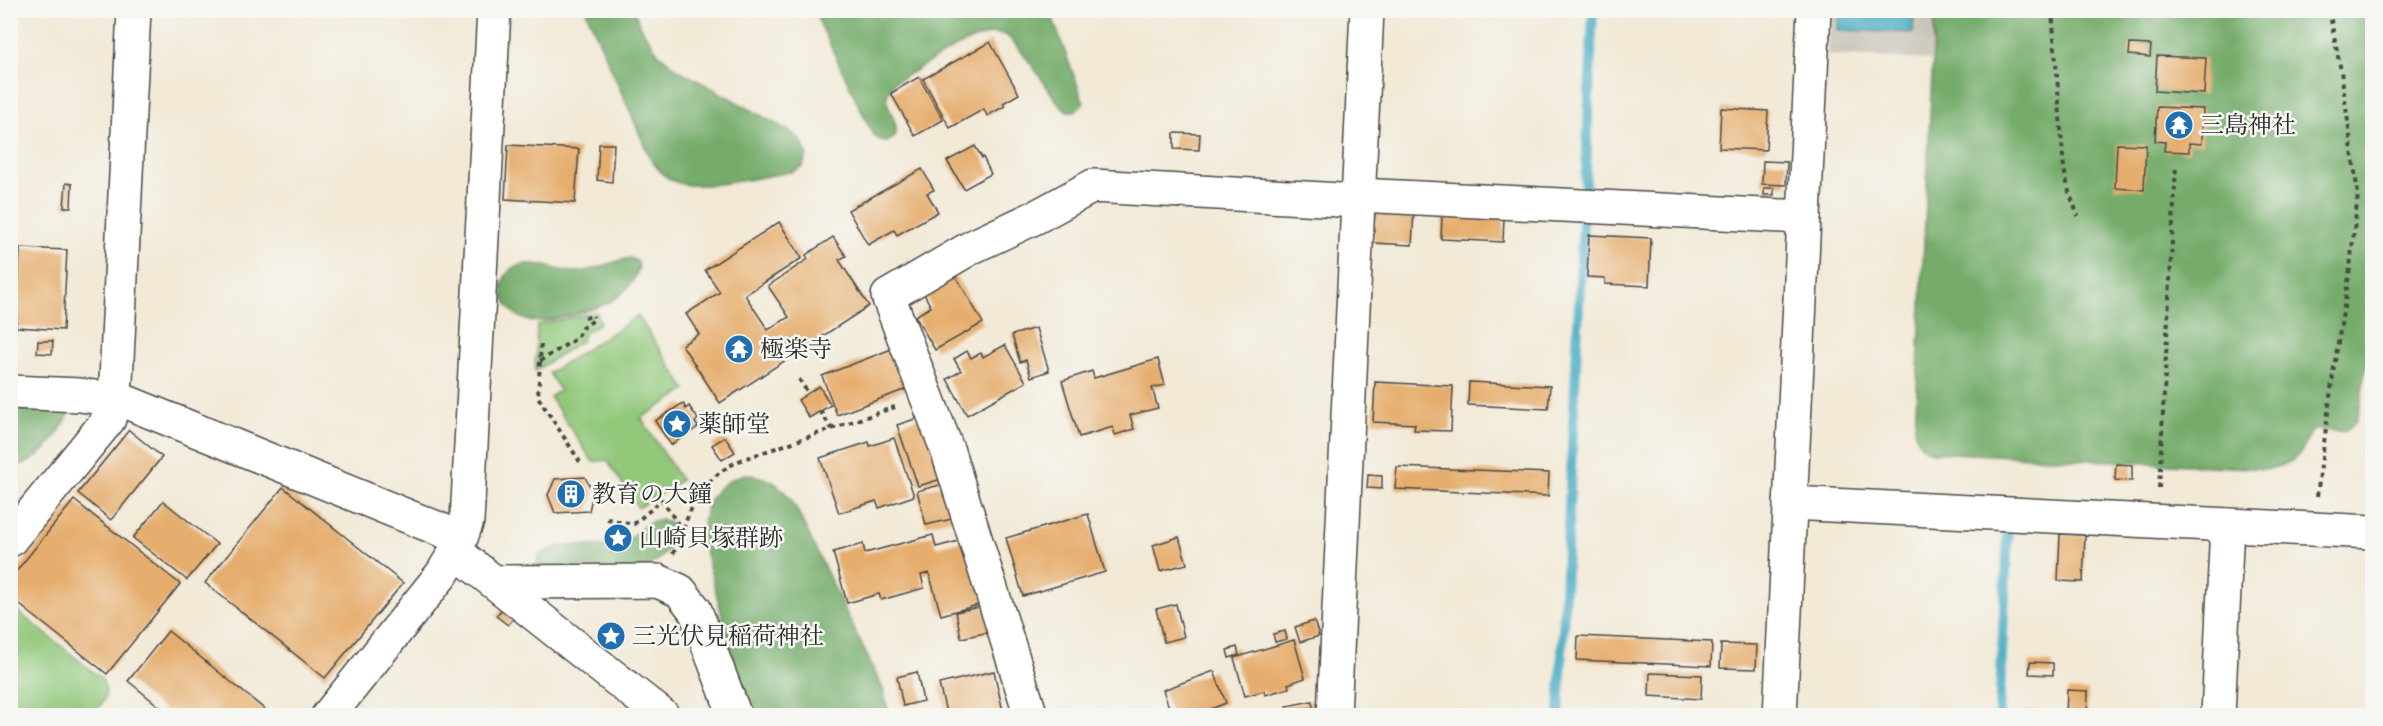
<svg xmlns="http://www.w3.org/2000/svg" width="2383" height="726" font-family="'IM FELL Great Primer','Noto Serif JP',serif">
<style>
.industrial{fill:#c8c4b8}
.green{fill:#91c87a;stroke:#5e7a52;stroke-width:1.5}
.forest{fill:#74ac6a;stroke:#506c4a;stroke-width:1.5}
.water{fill:#45abc4;stroke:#386b78;stroke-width:1.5}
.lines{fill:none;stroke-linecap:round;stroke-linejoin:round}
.stream{stroke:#45abc4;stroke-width:10}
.building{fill:#e6ae6e}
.minor-casing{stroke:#494845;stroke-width:36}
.path{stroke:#494845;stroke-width:4;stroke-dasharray:4.5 4.5;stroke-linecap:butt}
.minor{stroke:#fff;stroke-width:33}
.labels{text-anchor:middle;stroke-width:5;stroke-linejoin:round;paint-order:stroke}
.poi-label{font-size:24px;fill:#2b2b2b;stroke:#f6f6f2;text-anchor:start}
</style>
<rect width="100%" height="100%" fill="#f6f6f2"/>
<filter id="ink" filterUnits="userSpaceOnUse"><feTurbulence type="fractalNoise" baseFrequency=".0167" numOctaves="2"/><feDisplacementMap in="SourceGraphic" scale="12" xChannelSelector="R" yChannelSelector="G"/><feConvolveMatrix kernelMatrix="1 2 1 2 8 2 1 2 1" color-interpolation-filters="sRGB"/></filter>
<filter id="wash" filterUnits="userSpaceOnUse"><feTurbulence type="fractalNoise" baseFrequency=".008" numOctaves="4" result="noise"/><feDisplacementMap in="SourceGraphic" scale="24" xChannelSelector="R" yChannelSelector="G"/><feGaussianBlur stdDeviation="1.35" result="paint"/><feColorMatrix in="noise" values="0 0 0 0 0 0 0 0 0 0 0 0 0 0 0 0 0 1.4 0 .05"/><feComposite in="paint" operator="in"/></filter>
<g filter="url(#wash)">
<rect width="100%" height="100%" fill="#f2e9d6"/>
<polygon class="industrial" points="1830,11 1935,11 1933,60 1827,55"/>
<g class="green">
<polygon points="597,312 600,323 585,332 581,341 535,371 537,325"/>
<polygon points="638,316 686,390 641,418 681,480 638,508 607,460 593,462 550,397 560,390 549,373"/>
<path d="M 11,606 L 101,678 C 111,694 104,702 93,715 L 11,715 Z"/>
</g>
<g class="forest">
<path d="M 586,11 L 634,11 L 643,31 L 658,53 L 677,69 L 791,132 L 801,141 L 807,154 L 803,166 L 791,172 C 763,176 704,191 679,183 C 665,179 659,170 651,160 Z"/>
<path d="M 814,11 L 1050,11 L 1084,103 L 1076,111 L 1067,111 L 1058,103 C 1045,85 1023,49 1007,36 C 987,22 918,70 897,81 C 872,103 902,114 895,137 L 887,142 L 878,139 L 872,133 Z"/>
<path d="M 1935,11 L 2372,11 L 2372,349 C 2358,368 2368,424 2346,430 C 2335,433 2324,429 2313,430 C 2308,436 2307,441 2304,447 C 2296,462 2284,465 2269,469 L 1933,452 C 1921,448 1918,443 1915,431 Z"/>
<path d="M 630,258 L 637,261 L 639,266 C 630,301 594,310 563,317 C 552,319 539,324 527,320 C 503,314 490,277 518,266 C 536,258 558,273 577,272 C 595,271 612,261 630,258 Z"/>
<path d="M 10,402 L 64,408 L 68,416 C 58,436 35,469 11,465 Z"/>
<path d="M 745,474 C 770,477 778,483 793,502 L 883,689 L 889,715 L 748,715 L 702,539 C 703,505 711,485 745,474 Z"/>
<path d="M 661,519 L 670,522 C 678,546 662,560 643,569 L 536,566 L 539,555 C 566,538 588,550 617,544 C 636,540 639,522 661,519 Z"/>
</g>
<polygon class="water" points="1839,11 1914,11 1913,33 1838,30"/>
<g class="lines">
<g class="stream">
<polyline points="1585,191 1593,10"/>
<polyline points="1559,716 1583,221"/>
<polyline points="1999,716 2008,529"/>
</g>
</g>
<g id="blocks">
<g class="building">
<polygon points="990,42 1019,94 1003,103 1005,106 987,116 984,109 950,128 923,79"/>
<polygon points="2130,44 2151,45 2150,57 2129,55"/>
<polygon points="2157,56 2206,58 2204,94 2155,91"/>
<polygon points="919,77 943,120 915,136 891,93"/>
<polygon points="2157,107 2203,109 2202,144 2189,143 2189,152 2164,151 2165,142 2155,141"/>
<polygon points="1721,108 1768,111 1766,150 1719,148"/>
<polygon points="1174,133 1200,134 1199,150 1174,149"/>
<polygon points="599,144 614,144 612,182 597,180"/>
<polygon points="2117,144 2146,145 2144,190 2115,188"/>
<polygon points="508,145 579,149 575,203 505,199"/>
<polygon points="975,146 982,158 983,157 991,174 964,189 947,161"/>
<polygon points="1763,161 1787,162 1786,185 1762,184"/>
<polygon points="922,169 934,190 927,193 938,212 897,235 894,230 868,245 848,210"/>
<polygon points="66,183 72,184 71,207 64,207"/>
<rect x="1764" y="188" width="10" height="7"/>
<polygon points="1375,210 1414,211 1412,245 1373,243"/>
<polygon points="1442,215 1504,218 1503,242 1441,239"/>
<polygon points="779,222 802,258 745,295 768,330 789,317 768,286 808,259 806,255 833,237 846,256 839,260 869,306 720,403 682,345 699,334 686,314 720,292 705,270"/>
<polygon points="1589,235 1651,238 1649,286 1605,284 1605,278 1587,277"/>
<polygon points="20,248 67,250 63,330 16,327"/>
<polygon points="956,276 983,323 935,350 915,316 931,307 924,294"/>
<polygon points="1036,328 1049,371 1031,377 1026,360 1020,362 1012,335"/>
<polygon points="38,341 53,341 52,354 37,353"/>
<polygon points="1005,345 1026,382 967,415 947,379 961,371 954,359 967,351 971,358 981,353 983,357"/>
<polygon points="894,348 909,388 837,415 822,376"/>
<polygon points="1158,359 1165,385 1152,388 1158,408 1130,415 1134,429 1115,435 1113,427 1079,437 1062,381 1092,371 1094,378"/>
<polygon points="1375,382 1453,386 1451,431 1414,430 1415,424 1373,422"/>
<polygon points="1469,382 1550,386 1548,409 1468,405"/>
<polygon points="819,386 831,405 809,418 798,400"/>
<polygon points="683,403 686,409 689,406 698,419 695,422 698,427 671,445 655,421"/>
<polygon points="924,416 945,478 918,486 897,425"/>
<polygon points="129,430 162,457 111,520 78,493"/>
<polygon points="725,437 735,452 722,460 712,445"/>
<polygon points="894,438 914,496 879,508 876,501 839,513 820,458 869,442 870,446"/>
<polygon points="2116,464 2132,465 2132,481 2115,480"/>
<polygon points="1397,467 1549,473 1548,496 1395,489"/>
<polygon points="1368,475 1382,476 1382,489 1367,488"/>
<polygon points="585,477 593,493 589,511 555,513 548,495 555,479"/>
<polygon points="948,483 956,518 926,525 917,491"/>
<polygon points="283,487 403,583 325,678 205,583"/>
<polygon points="74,500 180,584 107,674 10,597 10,579"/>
<polygon points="163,501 217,544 187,580 133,538"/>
<polygon points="1088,514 1105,572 1023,596 1006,538"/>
<polygon points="2060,534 2085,535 2083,582 2058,581"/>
<polygon points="933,535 936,547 963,540 985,603 941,615 929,573 921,575 924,588 881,600 879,594 847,603 833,552 863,544 865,553"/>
<polygon points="1179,537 1187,564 1160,571 1153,545"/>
<polygon points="1176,604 1184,637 1164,642 1156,609"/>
<polygon points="985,606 990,632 961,638 956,612"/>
<polygon points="503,608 515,617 508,625 496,616"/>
<polygon points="1314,621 1319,636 1300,642 1295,627"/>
<polygon points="615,625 623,639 608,647 600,634"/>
<polygon points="168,631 273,716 171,716 128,681"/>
<polygon points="1285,631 1287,639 1275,642 1273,634"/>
<polygon points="1578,636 1712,642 1711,666 1577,660"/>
<polygon points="1294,640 1305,678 1288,684 1289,688 1265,695 1264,691 1245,696 1234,658"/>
<polygon points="1721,644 1757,645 1756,669 1720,668"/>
<polygon points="1237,647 1239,655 1229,658 1227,650"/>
<polygon points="2030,662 2053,663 2053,675 2029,674"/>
<polygon points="994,671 1004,716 947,716 939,684"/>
<polygon points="1214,671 1226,703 1211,709 1213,716 1172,716 1163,690"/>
<polygon points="917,672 923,701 903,706 897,677"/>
<polygon points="1650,673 1702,675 1701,699 1649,696"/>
<polygon points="2067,690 2088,691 2087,716 2066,716"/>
<polygon points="1312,701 1314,713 1289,716 1287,706"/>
<polygon points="2029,710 2045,711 2045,716 2029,716"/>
</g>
</g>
</g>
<g filter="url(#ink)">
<use href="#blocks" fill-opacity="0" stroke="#494845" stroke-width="1.5"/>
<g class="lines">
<g class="minor-casing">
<g id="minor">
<polyline points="1358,195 1804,217"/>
<polyline points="10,392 80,395 124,401 461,538"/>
<polyline points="1790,503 2372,532"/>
<polyline points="10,540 109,419 116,380 134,10"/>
<polyline points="456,552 663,716"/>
<polyline points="494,582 658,581 680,591 695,610 735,716"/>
<polyline points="328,716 442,574 457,549 467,521 494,10"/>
<polyline points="1031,716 948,452 888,296 972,247 1036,217 1093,186 1358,201"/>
<polyline points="1334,716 1367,10"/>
<polyline points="1780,716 1814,10"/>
<polyline points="2218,716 2227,525"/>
</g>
</g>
<g class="path">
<polyline points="2052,10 2064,169 2069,192 2078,216"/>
<polyline points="585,318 593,316"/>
<polyline points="541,344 538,397 580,462"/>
<polyline points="540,361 577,338 582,328 594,320 593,316"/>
<polyline points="799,379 808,393"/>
<polyline points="820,411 832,429"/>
<polyline points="2159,488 2176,166"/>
<polyline points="2317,496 2334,367 2349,276 2358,194 2341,71 2329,10"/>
<polyline points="607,519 634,524 662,500 682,530"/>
<path d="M 673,554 C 691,510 696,481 741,460 L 895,407"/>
</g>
<use href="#minor" class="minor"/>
</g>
</g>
<defs>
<g id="temple-disc" transform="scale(1.5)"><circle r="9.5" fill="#1f6fb2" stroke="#f6f6f2"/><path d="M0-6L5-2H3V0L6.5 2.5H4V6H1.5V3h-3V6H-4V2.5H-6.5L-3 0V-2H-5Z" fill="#fff"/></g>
<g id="sight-disc" transform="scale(1.5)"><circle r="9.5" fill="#1f6fb2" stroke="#f6f6f2"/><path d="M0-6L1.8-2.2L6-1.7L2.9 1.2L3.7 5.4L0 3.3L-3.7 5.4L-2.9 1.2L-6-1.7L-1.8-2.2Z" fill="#fff"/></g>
<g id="building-disc" transform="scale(1.5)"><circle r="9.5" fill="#1f6fb2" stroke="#f6f6f2"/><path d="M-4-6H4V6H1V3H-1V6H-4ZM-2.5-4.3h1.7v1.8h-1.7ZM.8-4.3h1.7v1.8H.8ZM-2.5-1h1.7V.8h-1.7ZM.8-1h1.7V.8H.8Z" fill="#fff"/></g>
</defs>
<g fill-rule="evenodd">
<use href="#temple-disc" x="2179" y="125"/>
<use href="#temple-disc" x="739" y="349"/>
<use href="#sight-disc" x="677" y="424"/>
<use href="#building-disc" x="571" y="494"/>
<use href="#sight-disc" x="618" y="538"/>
<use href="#sight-disc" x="611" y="636"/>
</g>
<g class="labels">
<g class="poi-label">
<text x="2200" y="133">三島神社</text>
<text x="760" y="357">極楽寺</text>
<text x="698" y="432">薬師堂</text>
<text x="592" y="502">教育の大鐘</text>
<text x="639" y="546">山崎貝塚群跡</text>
<text x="632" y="644">三光伏見稲荷神社</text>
</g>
</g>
<rect width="2383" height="726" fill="none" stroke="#f6f6f2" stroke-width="36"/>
</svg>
